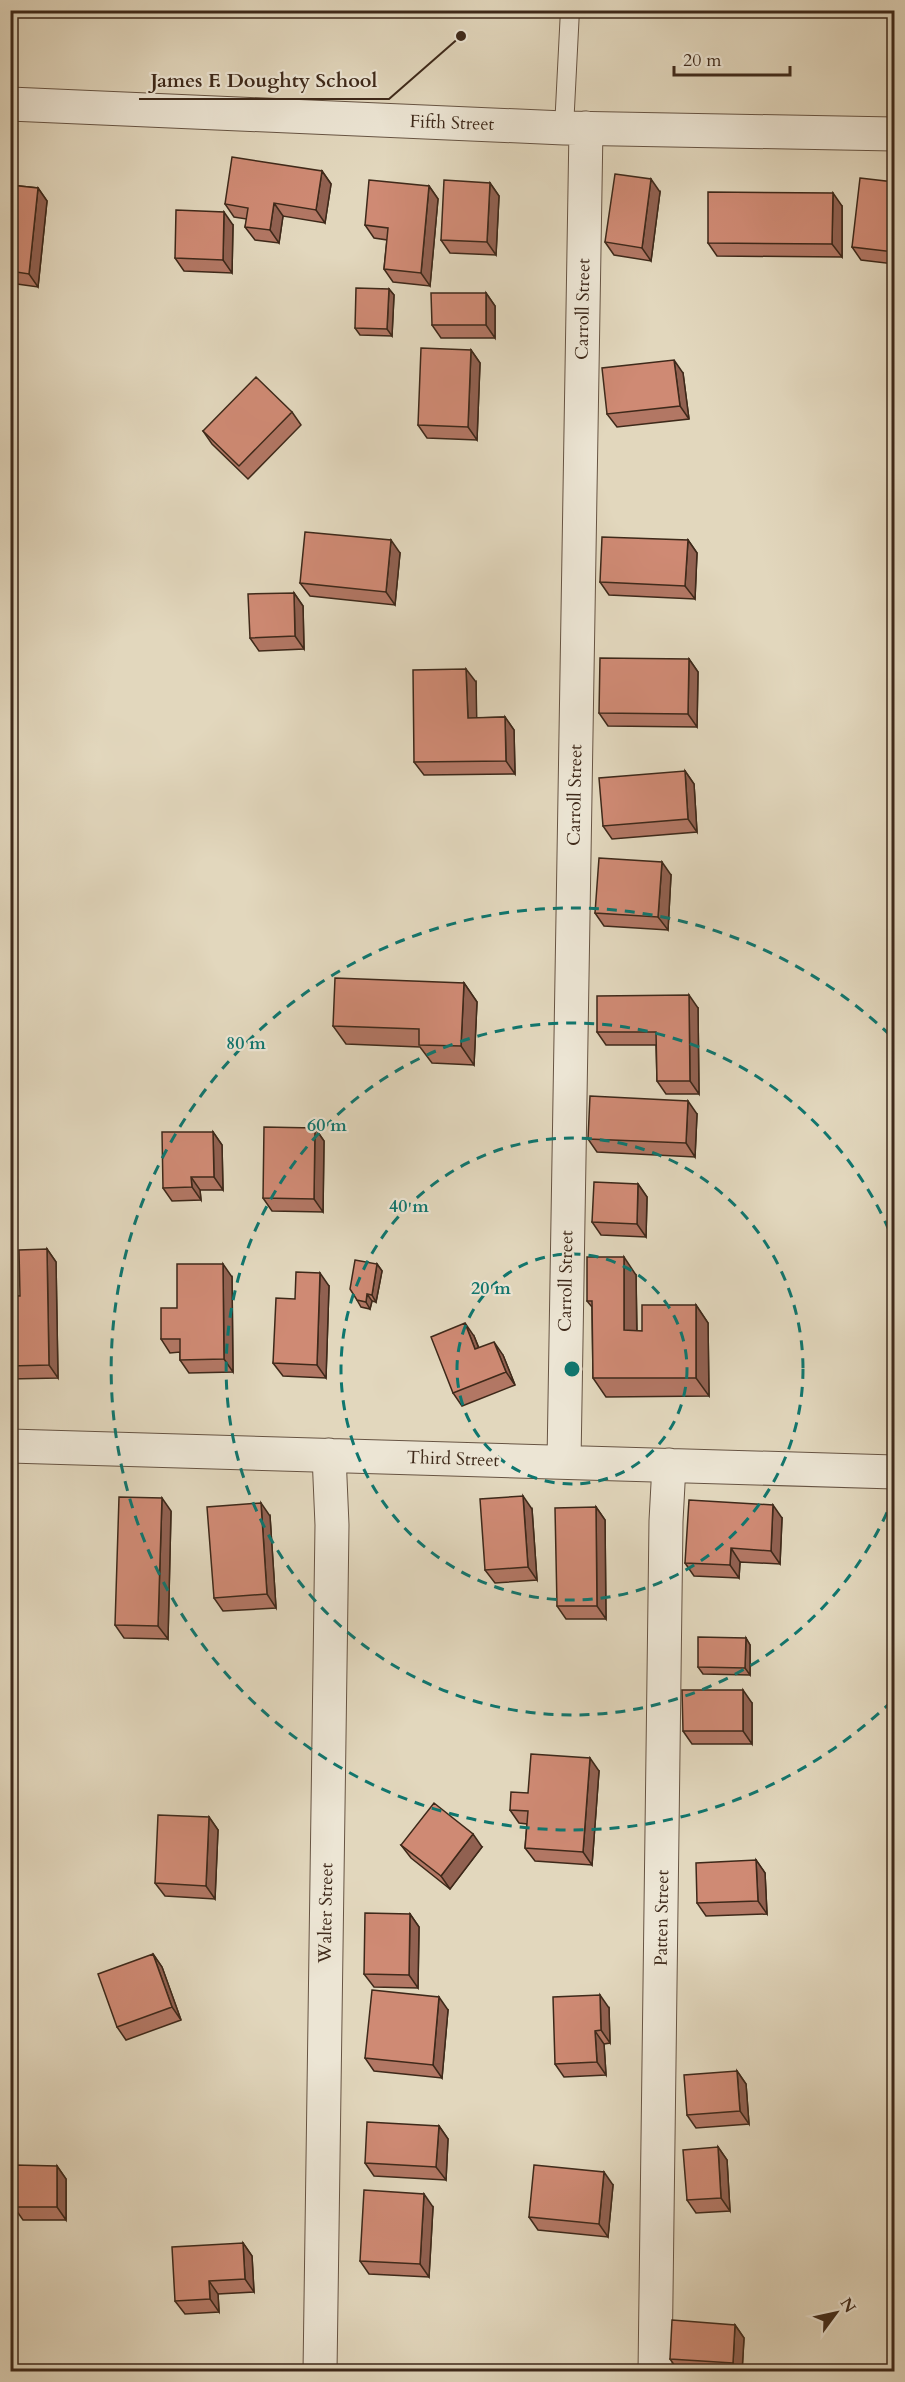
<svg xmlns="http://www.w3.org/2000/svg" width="905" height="2382" viewBox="0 0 905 2382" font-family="Cardo,serif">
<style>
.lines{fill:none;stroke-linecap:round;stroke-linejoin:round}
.lane-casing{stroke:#675443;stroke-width:20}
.street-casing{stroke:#675443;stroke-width:35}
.lane{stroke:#ece5d4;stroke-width:18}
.street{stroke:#ece5d4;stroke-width:33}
.wall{fill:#b27764;stroke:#3e291a;stroke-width:1.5}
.shaded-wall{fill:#916151;stroke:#3e291a;stroke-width:1.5}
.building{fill:#cf8a74;stroke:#3e291a;stroke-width:1.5}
.ring{fill:none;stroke:#0f766e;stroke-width:3;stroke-dasharray:10 8}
.labels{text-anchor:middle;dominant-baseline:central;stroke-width:4.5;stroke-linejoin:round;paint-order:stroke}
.street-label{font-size:18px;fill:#3e291a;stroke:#ece5d4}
.centre{fill:#0f766e;stroke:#ece5d4;stroke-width:3}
.ring-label{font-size:18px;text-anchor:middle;font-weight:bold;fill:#0f766e;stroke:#ece5d4;stroke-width:4.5;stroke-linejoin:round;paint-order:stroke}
.leader{fill:none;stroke:#3e291a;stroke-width:2}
.callout-dot{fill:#3e291a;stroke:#ece5d4;stroke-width:2}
.callout-label{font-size:20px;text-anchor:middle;font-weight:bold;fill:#3e291a;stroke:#ece5d4;stroke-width:4.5;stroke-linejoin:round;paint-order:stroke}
</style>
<rect width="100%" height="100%" fill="#e2d7bd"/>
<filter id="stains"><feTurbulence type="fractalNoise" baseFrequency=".00333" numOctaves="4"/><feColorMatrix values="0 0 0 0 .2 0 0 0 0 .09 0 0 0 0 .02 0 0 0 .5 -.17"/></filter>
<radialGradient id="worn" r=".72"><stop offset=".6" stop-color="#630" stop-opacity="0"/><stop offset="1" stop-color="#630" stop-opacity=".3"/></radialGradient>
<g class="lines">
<defs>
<path id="lane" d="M564 128 570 10"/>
<path id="street" d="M10 104 564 128 894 134
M10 1446 894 1472
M564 1462 586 128
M320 2372 332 1525 329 1455
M655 2372 666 1521 669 1465"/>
</defs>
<use href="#lane" class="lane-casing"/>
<use href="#street" class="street-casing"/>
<use href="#lane" class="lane"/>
<use href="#street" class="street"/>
</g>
<path class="wall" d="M322 171 331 184 325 223 283 216 279 243 255 240 245 227 247 219 234 217 225 204Z
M894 182V264L861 260 852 247Z
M490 183 499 196 496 255 450 253 441 240Z
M10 185 38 188 47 201 38 287 10 283Z
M429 186 438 199 430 286 393 282 384 269 387 240 374 238 365 225Z
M660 192 651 261 614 255 605 242Z
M842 206V257L717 256 708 243Z
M233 225 232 273 184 271 175 258Z
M389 289 394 295 392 336 360 335 355 328Z
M486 293 495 306V338H441L432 325Z
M471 350 480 363 477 440 427 438 418 425Z
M683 373 689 419 617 427 607 414Z
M292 412 301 425 248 479 212 444 203 431Z
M688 540 697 553 695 599 609 595 600 582Z
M400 553 395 605 310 596 300 583Z
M294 593 303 606 304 649 259 651 250 638Z
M689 659 698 672 697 727 608 726 599 713Z
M476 682V718L505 717 514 730 515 774 424 775 414 762Z
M685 771 694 784 697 832 612 839 603 826Z
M671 875 668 930 604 926 595 913Z
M464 983 477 1002 474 1065 432 1063 420 1047 346 1044 333 1026Z
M698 1008 699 1094H666L657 1081 656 1045H606L597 1032Z
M697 1114 695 1157 597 1152 588 1139Z
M315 1128 324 1141 323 1212 272 1211 263 1198Z
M213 1132 222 1145 223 1190H200L201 1200 172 1201 163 1188Z
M638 1184 647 1197 646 1237 601 1235 592 1222Z
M47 1249 56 1262 58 1378 10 1379V1296H20Z
M377 1264 382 1271 376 1302 372 1301 370 1309 361 1307 357 1300Z
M636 1275 637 1331H642L696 1305 708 1323 709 1396 606 1397 593 1378 592 1307 587 1301Z
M232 1277 233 1372 189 1373 180 1360V1352L170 1353 161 1339Z
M329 1286 326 1378 283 1376 273 1363 295 1299Z
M474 1336 479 1348 503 1355 515 1385 462 1406 453 1393Z
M596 1507 605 1520 606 1619H566L557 1606Z
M532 1509 537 1580 495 1583 485 1570Z
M171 1511 168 1639 124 1638 115 1625Z
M270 1516 276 1608 223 1611 214 1598Z
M782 1518 780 1564 740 1562 739 1578 694 1576 685 1563Z
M746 1638 750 1645V1675L703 1674 698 1667Z
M752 1703V1744H692L683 1731Z
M599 1771 592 1865 535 1861 525 1848 527 1824 519 1823 510 1810 528 1793Z
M209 1817 218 1830 215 1899 165 1896 155 1883Z
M401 1845 482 1847 450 1889 411 1858Z
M756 1860 765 1873 767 1914 706 1916 697 1903Z
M410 1914 419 1927 418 1988 374 1987 364 1974Z
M153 1954 162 1967 181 2020 126 2040 117 2027Z
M609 2008 610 2043 604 2044 606 2075 564 2077 555 2064Z
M448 2010 442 2078 374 2071 365 2058Z
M737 2071 746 2084 749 2124 696 2128 687 2115Z
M439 2126 448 2139 446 2180 374 2176 365 2163Z
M718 2147 727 2160 730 2211 696 2213 687 2200Z
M57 2166 66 2179V2220H23L14 2207Z
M613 2185 608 2237 538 2230 529 2217Z
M433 2207 429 2277 369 2274 360 2261Z
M243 2243 252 2256 254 2292 218 2294 219 2312 185 2314 175 2301Z
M735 2325 744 2338 742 2372H679L670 2359Z"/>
<path class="shaded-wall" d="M322 171 331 184 325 223 316 210Z
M651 179 660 192 651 261 642 248Z
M490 183 499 196 496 255 487 242Z
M429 186 438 199 430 286 421 273Z
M38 188 47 201 38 287 29 274Z
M833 193 842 206V257L832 244Z
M274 203 283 216 279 243 270 230Z
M224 212 233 225 232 273 223 260Z
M389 289 394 295 392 336 387 329Z
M486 293 495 306V338L486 325Z
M471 350 480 363 477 440 468 427Z
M674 360 683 373 689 419 680 406Z
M391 540 400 553 395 605 386 592Z
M688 540 697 553 695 599 685 586Z
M294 593 303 606 304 649 295 636Z
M689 659 698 672 697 727 688 714Z
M466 669 476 682 477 731 468 718Z
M505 717 514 730 515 774 506 761Z
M685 771 694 784 697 832 688 819Z
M662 862 671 875 668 930 658 917Z
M464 983 477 1002 474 1065 461 1046Z
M689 995 698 1008 699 1094 690 1081Z
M688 1101 697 1114 695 1157 686 1143Z
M315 1128 324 1141 323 1212 314 1199Z
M213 1132 222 1145 223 1190 214 1177Z
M191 1177 200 1190 201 1200 192 1187Z
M638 1184 647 1197 646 1237 637 1224Z
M47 1249 56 1262 58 1378 49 1365Z
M624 1257 636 1275 637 1349 624 1330Z
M223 1264 232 1277 233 1372 224 1359Z
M377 1264 382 1271 376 1302 372 1295Z
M320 1273 329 1286 326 1378 317 1365Z
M367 1294 372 1301 370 1309 366 1302Z
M696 1305 708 1323 709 1396 696 1378Z
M465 1323 474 1336 484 1362 475 1349Z
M494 1342 503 1355 515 1385 506 1372Z
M523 1496 532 1509 537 1580 528 1567Z
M162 1498 171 1511 168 1639 158 1626Z
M261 1503 270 1516 276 1608 267 1594Z
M773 1505 782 1518 780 1564 771 1551Z
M596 1507 605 1520 606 1619 597 1606Z
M731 1548 740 1562 739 1578 730 1565Z
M746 1638 750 1645V1675L745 1668Z
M743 1690 752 1703V1744L743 1731Z
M590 1758 599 1771 592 1865 583 1852Z
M209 1817 218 1830 215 1899 206 1886Z
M473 1834 482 1847 450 1889 441 1876Z
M756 1860 765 1873 767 1914 758 1901Z
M410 1914 419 1927 418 1988 409 1975Z
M153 1954 162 1967 181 2020 172 2007Z
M600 1995 609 2008 610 2043 601 2030Z
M439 1997 448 2010 442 2078 433 2065Z
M595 2031 604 2044 606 2075 597 2062Z
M737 2071 746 2084 749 2124 740 2111Z
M439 2126 448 2139 446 2180 436 2167Z
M718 2147 727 2160 730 2211 721 2198Z
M57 2166 66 2179V2220L57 2207Z
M604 2172 613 2185 608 2237 599 2224Z
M424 2194 433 2207 429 2277 420 2264Z
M243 2243 252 2256 254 2292 245 2279Z
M209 2281 218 2294 219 2312 210 2299Z
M735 2325 744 2338 742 2372H738L733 2363Z"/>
<path class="building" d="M232 157 322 171 316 210 274 203 270 230 245 227 248 208 225 204Z
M615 174 651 179 642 248 605 242Z
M860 178 894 182V252L852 247Z
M369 180 429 186 421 273 384 269 388 228 365 225Z
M444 180 490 183 487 242 441 240Z
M10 185 38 188 29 274 10 271Z
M708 192 833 193 832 244 708 243Z
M176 210 224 212 223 260 175 258Z
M356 288 389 289 387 329 355 328Z
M431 293H486V325H432Z
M421 348 471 350 468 427 418 425Z
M674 360 680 406 607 414 602 368Z
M256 377 292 412 239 466 203 431Z
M305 532 391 540 386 592 300 583Z
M602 537 688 540 685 586 600 582Z
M294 593 295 636 250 638 248 594Z
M600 658 689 659 688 714 599 713Z
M466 669 468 718 505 717 506 761 414 762 413 670Z
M685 771 688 819 603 826 599 778Z
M599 858 662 862 658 917 595 913Z
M335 978 464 983 461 1046 419 1045V1029L333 1026Z
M689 995 690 1081H657L656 1032H597V996Z
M590 1096 688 1101 686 1143 588 1139Z
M264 1127 315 1128 314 1199 263 1198Z
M162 1132H213L214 1177H191L192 1187 163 1188Z
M594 1182 638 1184 637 1224 592 1222Z
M47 1249 49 1365 10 1366V1296H20L19 1250Z
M587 1257H624V1330L642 1331V1305H696V1378H593L592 1301H587Z
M355 1260 377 1264 372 1295 367 1294 366 1302 357 1300 350 1289Z
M177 1264H223L224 1359 180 1360V1339H161V1308H177Z
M296 1272 320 1273 317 1365 273 1363 276 1298 295 1299Z
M465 1323 475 1349 494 1342 506 1372 453 1393 431 1337Z
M523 1496 528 1567 485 1570 480 1499Z
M119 1497 162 1498 158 1626 115 1625Z
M689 1500 773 1505 771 1551 731 1548 730 1565 685 1563Z
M261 1503 267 1594 214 1598 207 1507Z
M596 1507 597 1606H557L555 1508Z
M698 1637 746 1638 745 1668 698 1667Z
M682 1690H743V1731H683Z
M531 1754 590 1758 583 1852 525 1848 528 1811 510 1810 511 1792 528 1793Z
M434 1803 473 1834 441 1876 401 1845Z
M158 1815 209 1817 206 1886 155 1883Z
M756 1860 758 1901 697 1903 696 1863Z
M365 1913 410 1914 409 1975 364 1974Z
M153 1954 172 2007 117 2027 98 1974Z
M372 1990 439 1997 433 2065 365 2058Z
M600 1995 601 2030 595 2031 597 2062 555 2064 553 1997Z
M737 2071 740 2111 687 2115 684 2075Z
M367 2122 439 2126 436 2167 365 2163Z
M718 2147 721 2198 687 2200 683 2150Z
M14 2165 57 2166V2207H14Z
M534 2165 604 2172 599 2224 529 2217Z
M364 2190 424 2194 420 2264 360 2261Z
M243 2243 245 2279 209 2281 210 2299 175 2301 172 2247Z
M672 2320 735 2325 733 2363 670 2359Z"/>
<g class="ring">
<circle cx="572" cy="1369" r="115"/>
<circle cx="572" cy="1369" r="231"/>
<path d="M894 1496A346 346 0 1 1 894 1242"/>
<path d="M892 1701A461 461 0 1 1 892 1037"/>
</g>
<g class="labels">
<g class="street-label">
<text transform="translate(452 123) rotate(2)">Fifth Street</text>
<text transform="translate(583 309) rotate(-89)">Carroll Street</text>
<text transform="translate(575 795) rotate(-89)">Carroll Street</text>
<text transform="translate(566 1281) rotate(-89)">Carroll Street</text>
<text transform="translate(453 1459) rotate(2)">Third Street</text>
<text transform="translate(326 1913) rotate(-89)">Walter Street</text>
<text transform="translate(662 1918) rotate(-89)">Patten Street</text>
</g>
</g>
<circle cx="572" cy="1369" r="9" class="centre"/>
<g class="ring-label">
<text x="246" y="1049">80 m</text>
<text x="327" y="1131">60 m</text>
<text x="409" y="1212">40 m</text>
<text x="491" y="1294">20 m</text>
</g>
<path class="leader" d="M461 36L389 99H139"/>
<circle class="callout-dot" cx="461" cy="36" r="6"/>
<g class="callout-label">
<text x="264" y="87">James F. Doughty School</text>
</g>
<rect width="905" height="2382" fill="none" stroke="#e2d7bd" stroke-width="36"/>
<rect x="12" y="12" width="881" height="2358" fill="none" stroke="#3e291a" stroke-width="3"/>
<rect x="18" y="18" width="869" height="2346" fill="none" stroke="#3e291a" stroke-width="1.5"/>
<g transform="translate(836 2313) rotate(57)" stroke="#ece5d4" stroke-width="4.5" paint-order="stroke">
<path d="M0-4.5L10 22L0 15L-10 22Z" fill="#3e291a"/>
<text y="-9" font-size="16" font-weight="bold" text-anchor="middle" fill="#3e291a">N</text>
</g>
<path d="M674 66v9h116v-9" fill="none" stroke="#3e291a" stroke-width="3"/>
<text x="683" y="66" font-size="18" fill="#3e291a" stroke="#ece5d4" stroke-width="4.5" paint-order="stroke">20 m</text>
<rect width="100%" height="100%" filter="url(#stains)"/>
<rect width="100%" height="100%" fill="url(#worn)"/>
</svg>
